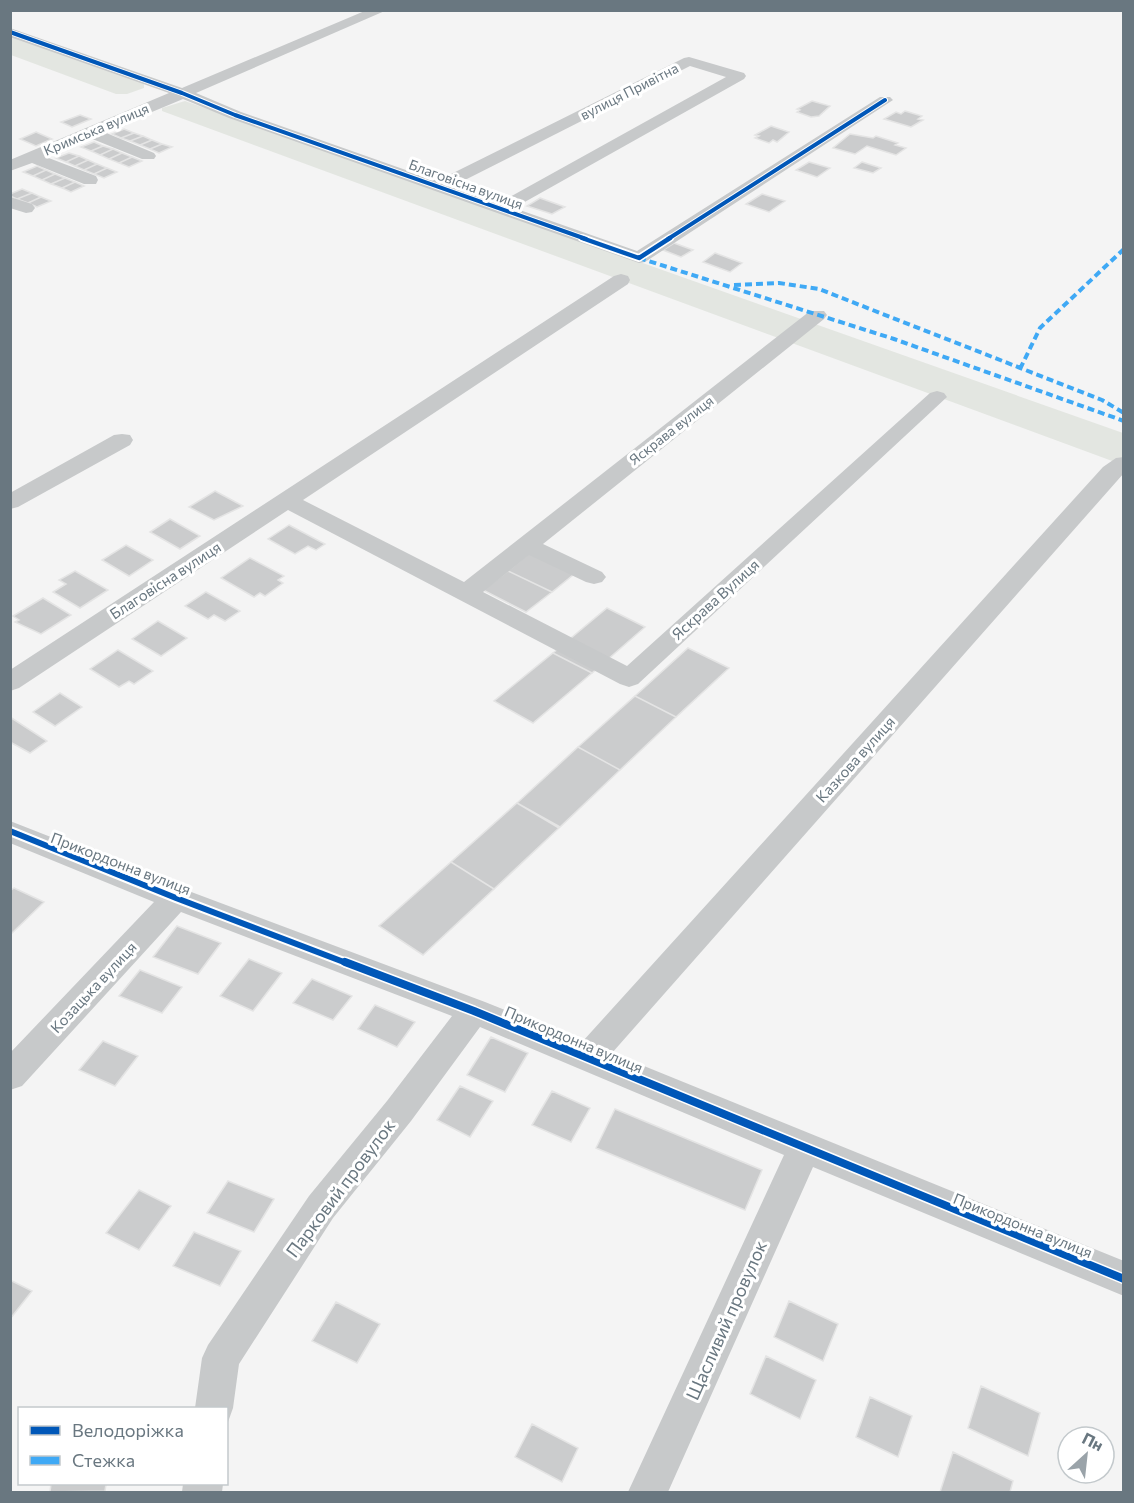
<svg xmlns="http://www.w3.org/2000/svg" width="1134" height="1503" viewBox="0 0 1134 1503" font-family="Commissioner,sans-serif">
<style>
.green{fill:#e3e6e1}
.building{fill:#cbcccd;stroke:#e4e4e4;stroke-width:1.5}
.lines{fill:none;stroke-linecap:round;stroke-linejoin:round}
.minor{fill:#c7c9ca;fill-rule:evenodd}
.quiet{stroke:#3fa9f5;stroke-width:4;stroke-dasharray:7 4;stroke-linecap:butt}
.cycleway-far3-casing{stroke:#fff;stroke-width:6}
.cycleway-far2-casing{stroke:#fff;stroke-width:8}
.cycleway-far1-casing{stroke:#fff;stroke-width:10}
.cycleway-casing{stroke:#fff;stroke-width:11}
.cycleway-far3{stroke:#0057b8;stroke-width:4}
.cycleway-far2{stroke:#0057b8;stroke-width:4.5}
.cycleway-far1{stroke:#0057b8;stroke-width:6}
.cycleway{stroke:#0057b8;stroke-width:8}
.labels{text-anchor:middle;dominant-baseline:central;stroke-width:6;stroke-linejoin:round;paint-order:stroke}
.far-street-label{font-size:14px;fill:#697780;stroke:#fff}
.street-label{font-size:15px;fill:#697780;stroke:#fff}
.near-street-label{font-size:18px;fill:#697780;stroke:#fff}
</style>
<rect width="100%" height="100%" fill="#f4f4f4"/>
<path class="green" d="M10 35 144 83V88L127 94H116L11 55Z
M185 101 1123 433V465L162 111V108Z"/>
<path class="building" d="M812 101 830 106 819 116 811 117 797 112 800 110 797 109Z
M905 111 922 116 918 119 923 120 911 127 884 119 896 112 901 114Z
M80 115 91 119 72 127 61 122Z
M771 126 789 132 777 142 773 140 769 143 755 138 759 136 755 135Z
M124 129 134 133 121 138 112 134Z
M36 132 52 139 36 146 20 139Z
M134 133 143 136 130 141 121 138Z
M850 134 873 138 876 136 898 143 895 145 906 148 896 155 867 146 855 154 833 148Z
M143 136 152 140 140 145 130 141Z
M152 140 162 144 150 149 140 145Z
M94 142 103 146 91 151 81 147Z
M162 144 172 147 159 153 150 149Z
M103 146 113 149 100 155 91 151Z
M113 149 122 153 109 159 100 155Z
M69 153 79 156 66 162 56 158Z
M122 153 132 157 119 163 109 159Z
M79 156 88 160 75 166 66 162Z
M132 157 142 161 129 167 119 163Z
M88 160 97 164 84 170 75 166Z
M809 162 830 168 817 177 796 170Z
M862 162 881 168 873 173 854 168Z
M97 164 107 168 94 174 84 170Z
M37 166 46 170 33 176 23 172Z
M107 168 117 172 104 178 94 174Z
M46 170 55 174 42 180 33 176Z
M55 174 65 178 51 184 42 180Z
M65 178 75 182 62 188 51 184Z
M75 182 84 186 71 192 62 188Z
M22 189 32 193 17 199 10 196V194Z
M32 193 41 197 28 203 17 199Z
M762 194 785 201 769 212 746 204Z
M41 197 51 201 37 207 28 203Z
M540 198 565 207 552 214 527 206Z
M674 243 693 250 681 257 663 250Z
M715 253 742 263 730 272 703 262Z
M215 491 243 506 214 520 189 507Z
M170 519 200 536 180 549 150 532Z
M289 525 325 544 316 550 308 546 295 554 268 539Z
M126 545 153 560 129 576 102 560Z
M533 550 578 571 552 592 508 571Z
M250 558 284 576 278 580 283 583 265 596 260 593 254 597 221 578Z
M75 571 108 590 80 608 53 592 66 584 59 580Z
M508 571 552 592 526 612 483 590Z
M206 592 240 611 225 621 214 615 208 619 185 606Z
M43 598 71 615 41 634 15 622 19 620 13 616Z
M607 608 645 627 592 673 553 653Z
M158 621 187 638 161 656 132 639Z
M688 648 729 668 676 717 635 696Z
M118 650 153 671 134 684 129 681 119 687 90 669Z
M553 653 592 673 533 723 494 701Z
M60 693 82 707 55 726 33 712Z
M635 696 676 717 620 770 578 747Z
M10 717 47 741 30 753 10 742Z
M578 747 620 770 560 827 517 803Z
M517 803 559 828 494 889 451 862Z
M451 862 494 889 423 955 379 926Z
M14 888 44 902 10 935V891Z
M177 926 221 943 198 974 153 957Z
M249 959 282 973 253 1011 220 996Z
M140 970 182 987 162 1013 119 996Z
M312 979 352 996 333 1020 293 1003Z
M375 1005 415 1022 397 1047 358 1029Z
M491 1037 528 1053 505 1092 467 1075Z
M103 1041 138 1056 115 1086 79 1070Z
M460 1086 493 1101 470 1137 437 1120Z
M552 1091 590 1108 571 1142 532 1125Z
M615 1109 762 1170 745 1210 596 1148Z
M228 1181 274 1199 254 1232 207 1213Z
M139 1190 171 1206 139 1250 106 1233Z
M194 1232 241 1251 220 1286 173 1266Z
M10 1280 32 1291 10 1319Z
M789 1301 838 1324 823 1361 774 1337Z
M336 1302 380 1324 357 1363 312 1341Z
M766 1356 816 1380 800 1419 750 1394Z
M981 1386 1040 1413 1028 1456 968 1428Z
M870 1397 912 1416 898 1457 856 1437Z
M532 1424 578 1448 562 1482 515 1457Z
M953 1452 1013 1481 1010 1492H940Z
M51 1484H106L105 1491 50 1492Z"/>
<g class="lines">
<path class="minor" d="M367 10H387L196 93 241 112 437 181 684 58 689 57 744 73 746 76 744 79 514 208 637 251 880 97H890L893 100 645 262 639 263 229 118 183 99 104 132 154 153 156 156 154 159H142L90 138 46 157 96 176 98 180 96 184H84L32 163 10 171V160L169 93 10 37V28L182 88ZM690 66 726 77 499 203 453 186Z
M10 197 32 204 35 208 32 212 26 213 10 208Z
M621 274 628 276 630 280 628 284 303 500 464 582 810 311H824L827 315 824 319 543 544 602 572 606 577 602 582 594 584 586 582 529 555 483 592 627 666 930 393 937 391 944 393 947 397 638 684 629 687 620 684 288 510 19 688 10 691V670L614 276Z
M122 434 130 435 133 440 130 445 18 507 10 509V493L114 435Z
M1124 457V473L612 1053 1124 1261V1296L813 1167 668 1492H628L784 1155 480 1027 411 1121 333 1218 239 1364 233 1408 228 1422 226 1408H195L202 1358 208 1345 309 1196 387 1101 452 1016 181 912 22 1086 10 1090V1053L154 902 10 843V821L186 890 485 1002 583 1041 1103 467 1116 458Z
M183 1484H223L222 1492H182Z"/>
<path class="quiet" d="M639 258 894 339 1124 421
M734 285 779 283 819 289 1102 400 1124 413
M1020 369 1040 328 1124 249"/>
<defs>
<path id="cycleway-far3" d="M10 32 182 93 235 115 586 239
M668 239 885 100"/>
<path id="cycleway-far2" d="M582 238 639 258 670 238"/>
<path id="cycleway-far1" d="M10 831 176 898 349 964"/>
<path id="cycleway" d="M345 962 474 1011 1124 1279"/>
</defs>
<use href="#cycleway-far3" class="cycleway-far3-casing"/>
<use href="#cycleway-far2" class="cycleway-far2-casing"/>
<use href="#cycleway-far1" class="cycleway-far1-casing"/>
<use href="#cycleway" class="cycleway-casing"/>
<use href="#cycleway-far3" class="cycleway-far3"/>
<use href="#cycleway-far2" class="cycleway-far2"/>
<use href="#cycleway-far1" class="cycleway-far1"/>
<use href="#cycleway" class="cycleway"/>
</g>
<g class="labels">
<g class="far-street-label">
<text transform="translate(629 91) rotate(-27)">вулиця Привітна</text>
<text transform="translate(96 129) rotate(-23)">Кримська вулиця</text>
<text transform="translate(466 184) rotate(20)">Благовісна вулиця</text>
<text transform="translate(671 430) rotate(-38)">Яскрава вулиця</text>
</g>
<g class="street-label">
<text transform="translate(165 580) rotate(-33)">Благовісна вулиця</text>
<text transform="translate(715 599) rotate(-42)">Яскрава Вулиця</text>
<text transform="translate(855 759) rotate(-48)">Казкова вулиця</text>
<text transform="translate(121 863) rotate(21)">Прикордонна вулиця</text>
<text transform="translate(93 987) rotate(-47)">Козацька вулиця</text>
<text transform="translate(574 1039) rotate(23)">Прикордонна вулиця</text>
<text transform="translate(1023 1225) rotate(22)">Прикордонна вулиця</text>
</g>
<g class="near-street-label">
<text transform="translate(340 1188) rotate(-53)">Парковий провулок</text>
<text transform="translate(726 1320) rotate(-66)">Щасливий провулок</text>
</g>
</g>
<rect width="1134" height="1503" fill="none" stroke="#697780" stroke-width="24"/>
<rect x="18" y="1407" width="210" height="78" fill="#ffffff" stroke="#c3c9cc" stroke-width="1.5"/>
<rect x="30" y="1426" width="30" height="9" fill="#0057b8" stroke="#c3c9cc" stroke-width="1.5"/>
<text x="72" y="1437" font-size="18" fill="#697780">Велодоріжка</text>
<rect x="30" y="1456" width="30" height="9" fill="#3fa9f5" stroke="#c3c9cc" stroke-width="1.5"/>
<text x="72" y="1467" font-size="18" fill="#697780">Стежка</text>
<g transform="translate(1086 1455) rotate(27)"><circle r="28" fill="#ffffff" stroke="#c3c9cc" stroke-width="1.5"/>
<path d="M0-4.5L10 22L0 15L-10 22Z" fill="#9aa3a9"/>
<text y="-9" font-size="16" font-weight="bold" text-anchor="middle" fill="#697780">Пн</text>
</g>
</svg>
